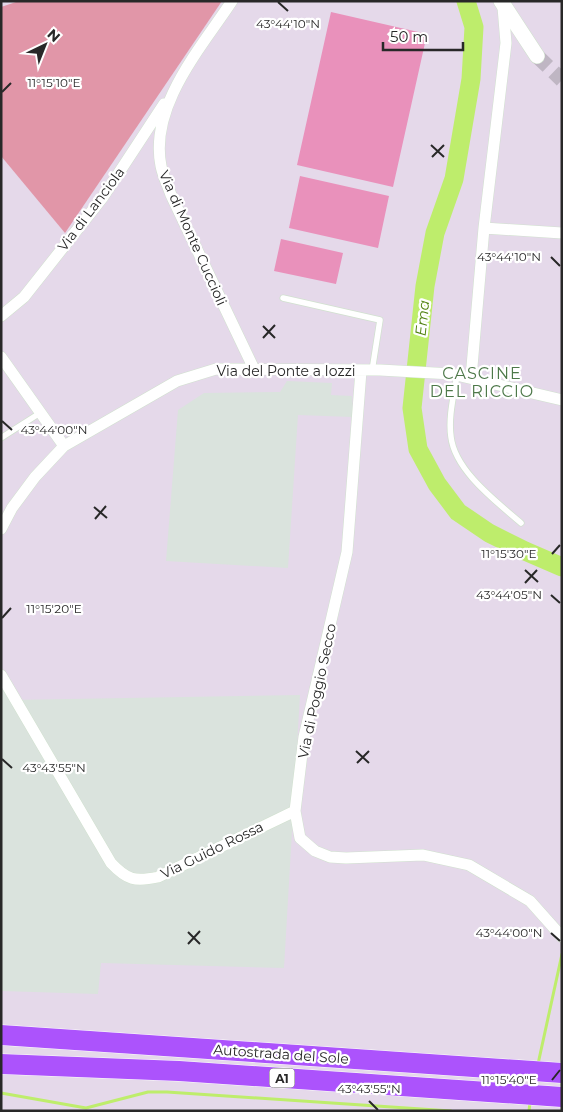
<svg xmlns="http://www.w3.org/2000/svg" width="563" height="1112" viewBox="0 0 563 1112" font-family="Montserrat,sans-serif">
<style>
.industrial{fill:#dae3dd}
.green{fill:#e196a8}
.pitch{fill:#e991bb}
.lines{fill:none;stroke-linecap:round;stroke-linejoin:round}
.stream{stroke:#beed6c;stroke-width:3}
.river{stroke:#beed6c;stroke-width:19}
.secondary-tunnel{stroke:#bfb6c3;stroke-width:15;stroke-dasharray:15 8;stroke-linecap:butt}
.lane-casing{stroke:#d1e1cf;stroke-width:7}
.street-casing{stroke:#d1e1cf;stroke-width:12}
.secondary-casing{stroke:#d1e1cf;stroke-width:16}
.highway-casing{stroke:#fff;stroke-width:21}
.lane{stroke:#fff;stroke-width:5.5}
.street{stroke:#fff;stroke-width:11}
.secondary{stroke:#fff;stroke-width:15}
.highway{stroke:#ac53fc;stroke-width:20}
.ticks{fill:none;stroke:#282828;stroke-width:2}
.labels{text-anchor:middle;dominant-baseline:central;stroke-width:4.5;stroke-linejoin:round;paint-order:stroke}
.shield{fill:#fff;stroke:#686868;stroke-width:1}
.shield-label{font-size:12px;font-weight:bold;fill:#282828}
.street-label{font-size:14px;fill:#282828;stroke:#fff}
.water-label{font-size:15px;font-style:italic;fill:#4f810e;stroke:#fff}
.quarter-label{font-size:16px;letter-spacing:1px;fill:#4d7849;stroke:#fff}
.ticks-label{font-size:12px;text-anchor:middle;fill:#282828;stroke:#fff;stroke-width:4.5;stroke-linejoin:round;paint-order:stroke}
</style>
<rect width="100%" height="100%" fill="#e5d9ea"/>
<path class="industrial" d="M287 381 332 383 331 395 352 396V417L298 415 288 568 166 561 178 410 204 393 280 392Z
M1 685 11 700 300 695 284 968 101 963 98 994 1 991Z"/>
<path class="green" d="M19 1H222L65 233 1 156V7Z"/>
<path class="pitch" d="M331 12 427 34 393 187 297 165Z
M300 176 389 196 378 248 289 228Z
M281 239 343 253 336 284 274 271Z"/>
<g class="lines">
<path class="stream" d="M538 1064 562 954
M1 1093 86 1108 148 1092H167L451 1111
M529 1111 530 1102"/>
<path class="river" d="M466 1 474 27 471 79 454 179 435 233 425 286 412 408 418 449 437 484 458 512 489 533 525 551 562 567"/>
<path class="secondary-tunnel" d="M537 56 562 80"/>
<defs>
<path id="lane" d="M283 298 380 320 372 371
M457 375C454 395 448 417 451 437 455 471 497 502 521 523
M1 438 40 413"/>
<path id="street" d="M232 1C201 48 149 106 161 166 163 176 168 186 171 195L254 369
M484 228 562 233
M1 316 24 297 103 197 164 104
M1 357 64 446
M361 371 347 552 304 737 295 811 300 838 315 851 330 857 346 858 423 855 469 865 530 901 562 937
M471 378 484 228 506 43 503 7
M1 529 12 508 35 477 64 446 177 381 216 369 380 370 452 374 562 400
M1 675 111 863C127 880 135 882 158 877L295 811"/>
<path id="secondary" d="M501 1 537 56"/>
<path id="highway" d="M1 1035 562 1073
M1 1064 179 1071 562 1097"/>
</defs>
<use href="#lane" class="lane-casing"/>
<use href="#street" class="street-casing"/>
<use href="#secondary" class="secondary-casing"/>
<use href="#highway" class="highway-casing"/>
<use href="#lane" class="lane"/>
<use href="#street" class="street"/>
<use href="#secondary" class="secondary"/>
<use href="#highway" class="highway"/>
</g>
<path class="ticks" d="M278 2 288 11M2 92 11 83M431 145 444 157M432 157 444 145M551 257 560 266M263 326 275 338M263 338 275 325M2 421 12 430M94 507 107 518M95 519 106 506M552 554 560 545M525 570 538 582M525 583 537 570M551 595 560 603M2 618 11 608M356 751 369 763M2 759 12 768M357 763 369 751M188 932 200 944M551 933 560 941M188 944 200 931M552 1080 560 1070M369 1101 378 1110"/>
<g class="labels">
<rect class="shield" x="269.5" y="1068.5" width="25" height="19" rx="4"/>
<g class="shield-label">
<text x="282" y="1078">A1</text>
</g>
<g class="street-label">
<text transform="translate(91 209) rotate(-53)">Via di Lanciola</text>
<text transform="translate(193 238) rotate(66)">Via di Monte Cuccioli</text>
<text x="286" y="371">Via del Ponte a Iozzi</text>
<text transform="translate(317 691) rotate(-78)">Via di Poggio Secco</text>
<text transform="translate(212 850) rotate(-26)">Via Guido Rossa</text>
<text transform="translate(281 1054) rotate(4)">Autostrada del Sole</text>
</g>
<g class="water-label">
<text transform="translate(422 318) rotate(-84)">Ema</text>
</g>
<g class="quarter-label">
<text x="482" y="373">CASCINE<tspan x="482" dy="18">DEL RICCIO</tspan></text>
</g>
</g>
<g class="ticks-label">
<text x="288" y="28">43°44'10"N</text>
<text x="54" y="87">11°15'10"E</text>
<text x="509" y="261">43°44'10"N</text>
<text x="54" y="434">43°44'00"N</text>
<text x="509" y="558">11°15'30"E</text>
<text x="509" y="599">43°44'05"N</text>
<text x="54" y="613">11°15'20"E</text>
<text x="54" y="772">43°43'55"N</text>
<text x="509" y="937">43°44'00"N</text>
<text x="509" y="1084">11°15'40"E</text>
<text x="369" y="1093">43°43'55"N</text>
</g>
<rect width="563" height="1112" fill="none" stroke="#282828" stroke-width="5"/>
<g transform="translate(45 45) rotate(43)" stroke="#ffffff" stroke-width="4" paint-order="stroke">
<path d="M0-4L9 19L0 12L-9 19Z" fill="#282828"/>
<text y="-8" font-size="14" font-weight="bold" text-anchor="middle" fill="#282828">N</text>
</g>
<path d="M383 42v8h80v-8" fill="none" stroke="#282828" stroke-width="2.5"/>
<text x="390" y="42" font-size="15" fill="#282828" stroke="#ffffff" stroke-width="4" paint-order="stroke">50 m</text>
</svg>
